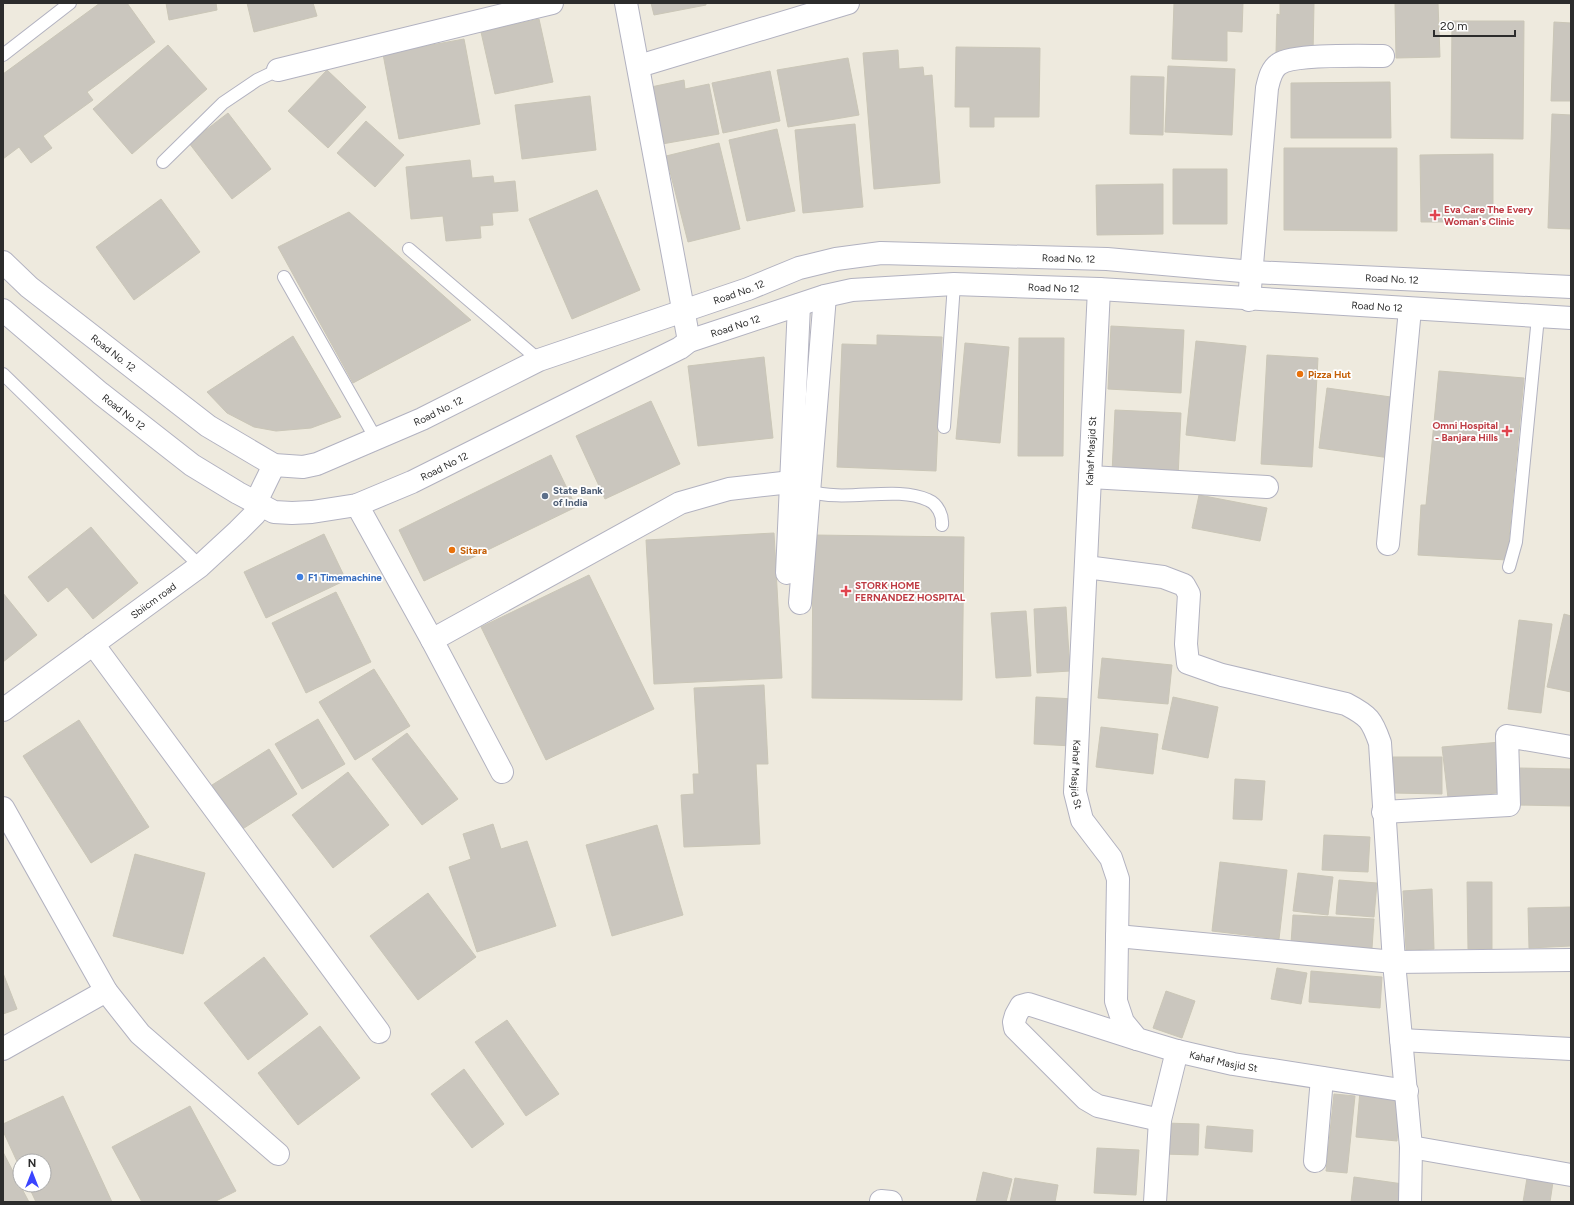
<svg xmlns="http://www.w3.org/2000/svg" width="1574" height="1205" viewBox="0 0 1574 1205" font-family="Figtree,sans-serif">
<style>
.building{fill:#cac6be;stroke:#cac6b7}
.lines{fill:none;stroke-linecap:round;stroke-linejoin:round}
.lane-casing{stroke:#b2b2c0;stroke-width:14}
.street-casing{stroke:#b2b2c0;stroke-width:24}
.secondary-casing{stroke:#b2b2c0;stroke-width:24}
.lane{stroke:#fff;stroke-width:12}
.street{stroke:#fff;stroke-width:22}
.secondary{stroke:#fff;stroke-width:22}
.health-dot{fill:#e0444e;stroke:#fff;stroke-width:1.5}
.food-dot{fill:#e8710a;stroke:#fff;stroke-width:1.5}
.service-dot{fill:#5c6f8a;stroke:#fff;stroke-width:1.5}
.shop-dot{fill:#3f7fe0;stroke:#fff;stroke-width:1.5}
.labels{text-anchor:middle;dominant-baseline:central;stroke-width:3.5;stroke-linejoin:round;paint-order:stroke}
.health-label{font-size:10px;font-weight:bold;fill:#be3a42;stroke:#fff;text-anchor:start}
.street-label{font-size:10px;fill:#2c2c2c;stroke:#fff}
.food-label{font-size:10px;font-weight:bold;fill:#c56008;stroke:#fff;text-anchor:start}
.service-label{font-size:10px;font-weight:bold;fill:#4e5e75;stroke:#fff;text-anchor:start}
.shop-label{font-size:10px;font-weight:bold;fill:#366cbe;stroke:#fff;text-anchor:start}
</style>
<rect width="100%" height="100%" fill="#eeeade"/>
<path class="building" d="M100 3H127L155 42 87 92 93 100 43 136 52 148 31 163 19 147 3 159V74Z
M166 3H216L217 10 169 20Z
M247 3H313L317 16 254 32Z
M651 3H706V5L654 15Z
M1174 3H1243L1242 32 1227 31V61L1172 59Z
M1280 3H1314L1313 54 1276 53 1277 14 1280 15Z
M1395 3H1438L1440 57 1396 58Z
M539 19 553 82 495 94 481 32Z
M1452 21H1524L1523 139 1451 138Z
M1554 22 1571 23V101H1551Z
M464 39 480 124 399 139 383 54Z
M168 45 207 89 132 154 93 109Z
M956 47 1040 48 1039 117H994V127H970V107H955Z
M898 50 899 69 923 67 924 76 932 75 940 183 874 189 863 53Z
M848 58 859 115 788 127 777 70Z
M1168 66 1235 69 1232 135 1165 132Z
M327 70 366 107 328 148 288 111Z
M770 71 780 121 723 133 712 83Z
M1131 76 1164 77 1163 135 1130 134Z
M684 80 685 89 709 84 719 134 662 144 651 87Z
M1390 82 1391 138H1291V83Z
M590 96 596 150 522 159 515 105Z
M228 113 271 169 232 199 189 143Z
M1552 114 1571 115V229L1548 228Z
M366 121 404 155 375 187 337 153Z
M855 124 863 207 803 213 795 130Z
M777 129 795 211 747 221 729 140Z
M719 143 740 229 688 242 666 156Z
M1284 148H1397V231L1284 230Z
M1493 154V222H1421L1420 155Z
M470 160 472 178 493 176 494 183 515 181 518 211 492 213 493 225 480 226 481 238 446 241 443 216 411 219 406 167Z
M1173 169H1227V224H1173Z
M1163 184V234L1097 235 1096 185Z
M597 190 640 290 572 319 529 219Z
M161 199 200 252 134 300 96 247Z
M349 212 471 320 353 383 278 247Z
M1111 326 1184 330 1181 393 1108 389Z
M877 335 942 337 936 471 837 467 842 344 877 345Z
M293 336 341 417 311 428 276 431 254 427 227 413 207 392Z
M1019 338H1064L1063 456H1018Z
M1196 341 1246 346 1235 441 1186 435Z
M965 343 1009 347 1000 443 956 439Z
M1267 355 1318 358 1312 467 1261 464Z
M764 357 773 438 698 446 688 366Z
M1439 371 1524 378 1507 560 1418 555 1421 505H1426Z
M1327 388 1398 398 1390 458 1319 448Z
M651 401 680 464 605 499 576 436Z
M1115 410 1181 413 1178 477 1112 473Z
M551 455 576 507 424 581 399 530Z
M1199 495 1267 508 1260 541 1192 528Z
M91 527 138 583 93 619 67 587 48 602 28 577Z
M774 533 782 678 654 684 646 540Z
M324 534 346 580 266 618 244 572Z
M813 535 964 537 962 700 812 698Z
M589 575 654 709 546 760 481 627Z
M336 592 371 662 306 693 272 623Z
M3 593 37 635 3 662Z
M1066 607 1070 671 1037 673 1034 609Z
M1026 611 1031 676 996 678 991 613Z
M1564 614 1571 616V692L1547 687Z
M1519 620 1552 624 1541 713 1508 709Z
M1102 658 1172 665 1168 704 1098 698Z
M374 669 410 726 355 760 319 702Z
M764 685 768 764H756L760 844 684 847 681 795 694 794 693 774H699L694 688Z
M1036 697 1075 699 1073 746 1034 744Z
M1173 697 1218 707 1208 758 1162 749Z
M318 719 345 764 302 789 275 744Z
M79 720 149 827 91 863 23 756Z
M1101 727 1158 734 1153 774 1096 767Z
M407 733 458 799 422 825 372 759Z
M1501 742 1506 792 1448 798 1442 747Z
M269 749 297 794 241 830 212 785Z
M1393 757H1442V794L1393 793Z
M1519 768 1571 769V806L1518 805Z
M348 772 389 825 333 868 292 815Z
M1235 779 1265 781 1262 820 1233 819Z
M493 824 501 849 527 841 556 926 477 952 449 867 471 859 463 834Z
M657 825 683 915 612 936 586 845Z
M1324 835 1370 837 1368 872 1322 870Z
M135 854 205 873 183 954 113 936Z
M1220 862 1287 870 1279 939 1212 931Z
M1298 873 1333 877 1328 915 1293 911Z
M1339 880 1377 883 1374 917 1336 914Z
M1467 882H1492V949H1468Z
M1432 889 1434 949 1406 950 1403 891Z
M428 893 476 957 418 1000 370 936Z
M1571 907V946L1529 948 1528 908Z
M1293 915 1374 919 1372 948 1291 943Z
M264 957 308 1014 248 1060 204 1003Z
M1277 968 1307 973 1301 1004 1271 999Z
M1311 971 1382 977 1380 1008 1309 1002Z
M3 973 17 1009 3 1014Z
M1166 991 1195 1001 1182 1038 1153 1028Z
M507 1020 559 1094 526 1116 475 1042Z
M320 1026 360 1078 298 1125 258 1073Z
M464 1069 504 1124 472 1148 431 1094Z
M1360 1091 1401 1095 1397 1141 1356 1137Z
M1334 1094 1355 1096 1347 1173 1326 1171Z
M63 1096 112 1202H36L28 1185H44V1161H20V1168L3 1131V1124Z
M190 1106 236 1191 214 1202H142L112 1147Z
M1164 1123 1199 1124 1198 1155 1163 1154Z
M1207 1126 1253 1130 1252 1152 1205 1148Z
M1097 1148 1139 1150 1136 1195 1094 1193Z
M3 1152 20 1185 29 1202H3Z
M983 1172 1012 1179 1006 1202H976Z
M1354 1177 1403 1184 1400 1202H1351Z
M1015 1178 1058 1185 1055 1202H1010Z
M1527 1178 1553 1182 1550 1202H1523Z"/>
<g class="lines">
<defs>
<path id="lane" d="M3 55 70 3
M163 162 223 103 257 80 278 70
M409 249 539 360
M284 277 376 439
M3 374 200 566
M944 427 954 284
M809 491C845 503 896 485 928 500 938 504 943 516 942 525
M1509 567 1516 542 1538 317"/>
<g id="street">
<path d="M626 3 689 341"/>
<path d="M639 66 848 3"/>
<path d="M278 70 552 3"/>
<path id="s1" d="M1099 289 1075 792 1082 820 1111 858 1118 879 1116 1001 1123 1022 1137 1039 1177 1051 1233 1064 1407 1091"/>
<path d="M1249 300 1267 88C1269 80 1271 69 1279 64 1293 54 1362 56 1383 56"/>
<path d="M1090 477 1267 487"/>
<path d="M357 505 432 640 502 772"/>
<path d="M1388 544 1410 309"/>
<path d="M1086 567 1163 577 1184 585 1189 594 1186 644 1188 663 1222 675 1346 704C1369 716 1372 720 1380 743L1394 962 1411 1147 1410 1202"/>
<path d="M787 573 799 305"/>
<path d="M800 603 825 296"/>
<path d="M432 640 680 503 729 489 791 482"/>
<path d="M93 644 379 1032"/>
<path id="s2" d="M3 710 200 566 238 531 255 514 256 502 274 465"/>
<path d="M3 808 106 991 140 1034 278 1154"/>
<path d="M1383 812 1509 805 1507 736 1571 747"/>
<path d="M1117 936 1394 962 1571 960"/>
<path d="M1137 1039 1028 1004 1021 1006 1016 1015 1014 1022 1015 1028 1086 1099 1098 1106 1160 1120"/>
<path d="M1401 1040 1571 1049"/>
<path d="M3 1049 106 991"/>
<path d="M1411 1147 1571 1175"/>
<path d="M1315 1161 1322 1078"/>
<path d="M881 1201 891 1202"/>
<path d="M1155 1202 1160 1120 1177 1051"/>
</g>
<g id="secondary">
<path id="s3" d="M3 262 29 287 208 426 274 465 303 467 317 464 422 419 539 360 748 289 799 268 836 259 881 253 1107 259 1253 272 1571 287"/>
<path id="s4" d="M3 310 100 393 192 465 238 493 274 512 292 513 312 512 357 505 412 482 680 348 689 341 825 296 852 290 954 284 1099 289 1571 318"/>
</g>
</defs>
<use href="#lane" class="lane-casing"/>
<use href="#street" class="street-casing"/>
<use href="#secondary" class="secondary-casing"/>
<use href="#lane" class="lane"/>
<use href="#street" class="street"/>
<use href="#secondary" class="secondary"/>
</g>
<g class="health-dot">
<path d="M1433 209h4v4h4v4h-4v4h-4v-4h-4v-4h4z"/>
<path d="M1505 425h4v4h4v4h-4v4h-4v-4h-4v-4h4z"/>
<path d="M844 585h4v4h4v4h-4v4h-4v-4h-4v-4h4z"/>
</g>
<g class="food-dot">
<circle cx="1300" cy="374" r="4"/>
<circle cx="452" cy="550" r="4"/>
</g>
<circle class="service-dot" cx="545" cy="496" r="4"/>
<circle class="shop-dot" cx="300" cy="577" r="4"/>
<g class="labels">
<g class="health-label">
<text x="1444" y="209">Eva Care The Every<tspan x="1444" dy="12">Woman's Clinic</tspan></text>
<text x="1498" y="425" text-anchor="end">Omni Hospital<tspan x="1498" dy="12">- Banjara Hills</tspan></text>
<text x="855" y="585">STORK HOME<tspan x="855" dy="12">FERNANDEZ HOSPITAL</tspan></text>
</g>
<g class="street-label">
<text stroke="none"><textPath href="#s3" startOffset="1175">Road No. 12</textPath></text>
<text stroke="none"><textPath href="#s3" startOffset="1499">Road No. 12</textPath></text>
<text stroke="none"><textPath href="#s4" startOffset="1166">Road No 12</textPath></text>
<text stroke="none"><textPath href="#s3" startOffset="839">Road No. 12</textPath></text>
<text stroke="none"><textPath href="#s4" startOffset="1490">Road No 12</textPath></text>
<text stroke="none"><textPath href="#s4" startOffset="842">Road No 12</textPath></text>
<text stroke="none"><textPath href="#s3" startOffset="143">Road No. 12</textPath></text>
<text stroke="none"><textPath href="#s3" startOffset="515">Road No. 12</textPath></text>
<text stroke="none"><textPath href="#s4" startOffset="158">Road No 12</textPath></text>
<text transform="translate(1091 451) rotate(-87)">Kahaf Masjid St</text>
<text stroke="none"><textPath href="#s4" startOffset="518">Road No 12</textPath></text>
<text stroke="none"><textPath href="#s2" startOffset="186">Sbiicm road</textPath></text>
<text stroke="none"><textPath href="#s1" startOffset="486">Kahaf Masjid St</textPath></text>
<text stroke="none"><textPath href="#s1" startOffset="858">Kahaf Masjid St</textPath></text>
</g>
<g class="food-label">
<text x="1308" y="374">Pizza Hut</text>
<text x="460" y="550">Sitara</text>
</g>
<g class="service-label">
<text x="553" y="490">State Bank<tspan x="553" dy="12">of India</tspan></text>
</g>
<g class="shop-label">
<text x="308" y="577">F1 Timemachine</text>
</g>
</g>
<rect width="1574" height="1205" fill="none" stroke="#2c2c2c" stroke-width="8"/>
<g transform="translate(32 1173)"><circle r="19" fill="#ffffff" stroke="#ababab"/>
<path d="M0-3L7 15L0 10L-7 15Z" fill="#3a44ff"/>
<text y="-6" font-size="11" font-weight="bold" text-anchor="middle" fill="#2c2c2c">N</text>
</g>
<path d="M1434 30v6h81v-6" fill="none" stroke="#2c2c2c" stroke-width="2"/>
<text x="1440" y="30" font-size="12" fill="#2c2c2c" stroke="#ffffff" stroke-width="3" paint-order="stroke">20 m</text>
</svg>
